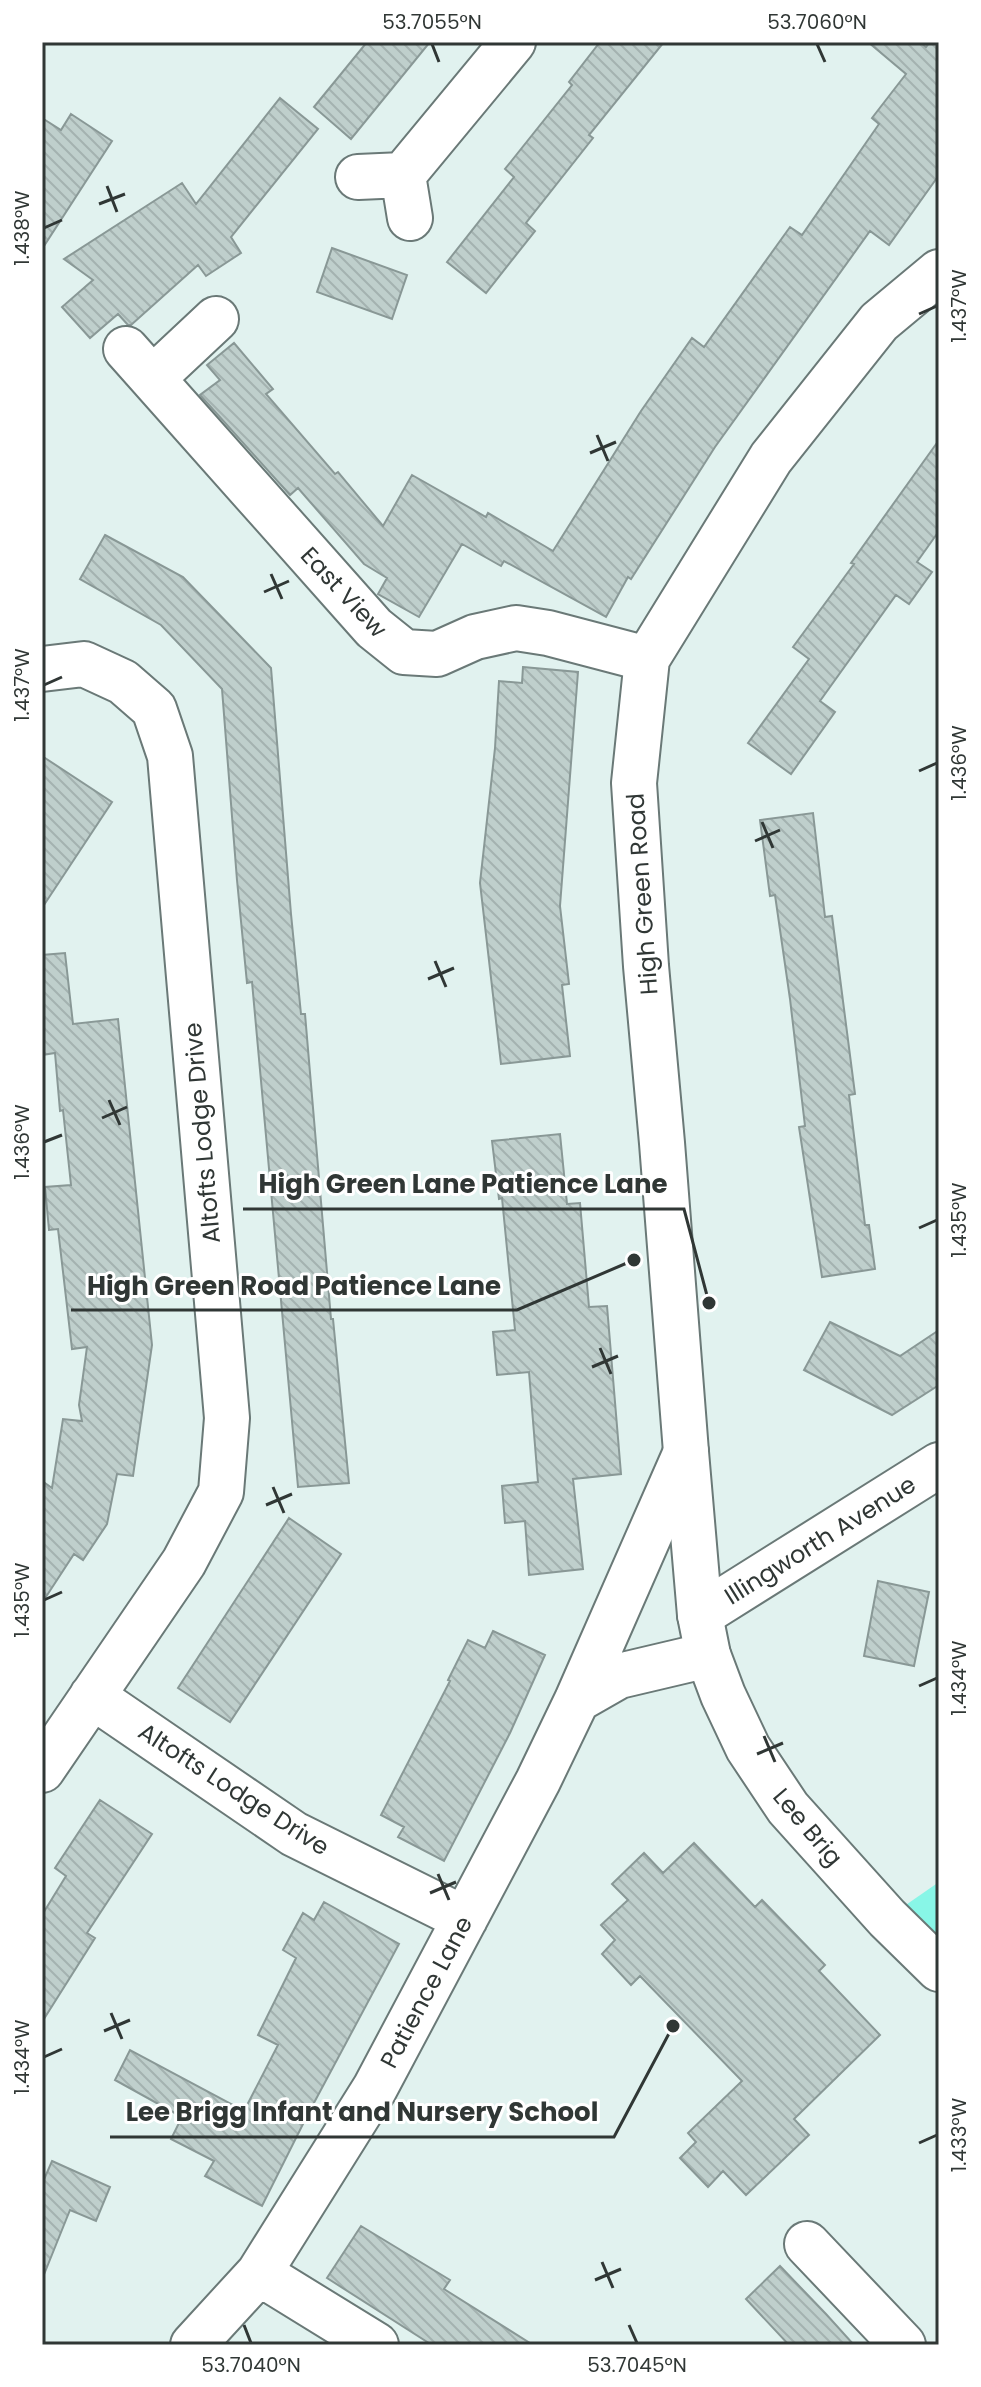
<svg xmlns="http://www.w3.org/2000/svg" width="981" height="2387" viewBox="0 0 981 2387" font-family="Poppins,sans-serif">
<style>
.green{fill:#88f6e7}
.building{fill:url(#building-back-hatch);stroke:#899896;stroke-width:2}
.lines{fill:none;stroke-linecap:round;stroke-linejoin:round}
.minor-casing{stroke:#6a7977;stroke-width:48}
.tertiary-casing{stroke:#6a7977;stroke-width:48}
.minor{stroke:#fff;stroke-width:44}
.tertiary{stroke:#fff;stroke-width:44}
.ticks{fill:none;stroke:#303735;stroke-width:3}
.labels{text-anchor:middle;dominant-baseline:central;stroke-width:6;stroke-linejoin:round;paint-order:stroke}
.street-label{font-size:24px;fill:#303735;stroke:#fff}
.leader{fill:none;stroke:#303735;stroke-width:3}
.callout-dot{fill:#303735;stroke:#fff;stroke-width:3}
.callout-label{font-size:26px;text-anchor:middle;font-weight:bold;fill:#303735;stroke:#fff;stroke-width:6;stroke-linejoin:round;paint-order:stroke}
.neatline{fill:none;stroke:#303735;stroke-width:3}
.ticks-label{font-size:20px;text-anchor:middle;fill:#303735}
</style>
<defs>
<pattern id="building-back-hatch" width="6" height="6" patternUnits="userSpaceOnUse" patternTransform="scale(2)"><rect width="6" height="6" fill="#bfcfcc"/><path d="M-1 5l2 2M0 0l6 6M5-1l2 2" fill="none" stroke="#a4b2b0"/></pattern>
</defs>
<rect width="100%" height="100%" fill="#e1f2ef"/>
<path class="green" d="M939 1882V1969L887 1918Z"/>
<path class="building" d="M367 42H430L351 139 314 107Z
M600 42H664L589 135 593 138 526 223 535 231 486 293 447 262 514 177 505 169 572 85 569 82Z
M868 42H920L926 47 930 42H939V175L889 245 870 231 715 447 631 579 628 577 606 617 504 561 501 566 462 544 419 617 378 594 387 578 364 564 298 488 290 495 200 395 220 380 207 365 234 343 273 389 266 394 335 474 338 472 383 526 412 475 486 517 488 513 553 551 641 411 692 338 704 347 790 227 802 235 879 124 872 118 906 74Z
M280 98 318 129 231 237 241 253 206 276 198 265 131 325H128L118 314 90 338 62 307 93 280 64 259 182 183 196 204Z
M71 114 112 141 42 249V118L61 130Z
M332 248 407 275 392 319 317 292Z
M939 440V531L917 562 932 572 909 604 896 595 820 701 835 712 791 774 748 743 809 659 793 647 854 564 851 563Z
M105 535 183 577 271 668 291 914 301 1014H305L331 1319H333L349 1483 298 1487 252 982 247 983 237 880 222 689 161 625 80 579Z
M523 667 578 672 560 906 569 984 562 985 570 1056 501 1064 480 883 495 748 499 681 522 683Z
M42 756 112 802 42 908Z
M813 813 825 917 832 916 855 1094 849 1095 865 1225H869L875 1269 822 1277 799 1127 805 1126 790 999 775 895 770 896 760 820Z
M65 953 73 1024 118 1019 152 1345 133 1476 117 1474 107 1524 83 1560 74 1554 42 1603V1481L52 1488 63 1419 82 1421 79 1405 87 1347 72 1349 58 1229 49 1230 45 1187 71 1185 63 1110 60 1111 55 1053 42 1055V955Z
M560 1134 567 1204 580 1203 589 1307 607 1306 621 1474 573 1479 583 1569 529 1575 525 1521 505 1523 502 1486 538 1482 529 1372 497 1375 493 1332 515 1330 502 1198 499 1199 492 1141Z
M830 1322 900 1356 939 1330V1385L892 1415 804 1370Z
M289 1518 341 1554 230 1722 178 1688Z
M878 1581 929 1592 914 1666 864 1656Z
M493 1631 545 1655 510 1733 444 1861 398 1837 404 1827 381 1815 450 1681 448 1680 468 1640 485 1648Z
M100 1800 152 1834 87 1933 95 1938 42 2022V1915L66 1876 55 1868Z
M694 1843 755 1907 762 1900 825 1965 819 1971 880 2035 794 2119 809 2135 746 2195 723 2171 708 2187 680 2158 696 2142 688 2133 742 2081 640 1976 631 1985 602 1954 615 1940 601 1925 628 1900 612 1884 644 1853 663 1873Z
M324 1902 399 1944 308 2114 262 2206 205 2176 214 2161 171 2139 182 2117 115 2080 130 2050 244 2111 278 2045 258 2035 296 1958 283 1950 303 1913 314 1920Z
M52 2161 110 2187 96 2221 70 2210 43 2277 42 2184Z
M361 2226 450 2280 444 2289 533 2345H432L327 2278Z
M780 2266 826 2314 854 2345H789L746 2299Z"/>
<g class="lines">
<defs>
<path id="minor" d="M403 175 513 42
M358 177 403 175 410 218
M126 349 374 628 404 652 437 654 475 637 516 628 548 633 647 659
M153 378 216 319
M42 669 84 664 123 682 154 709 170 756 227 1418 221 1492 184 1562 42 1770
M700 1615 939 1465
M92 1696 294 1834 465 1919
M577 1700 619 1676 708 1655
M807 2244 903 2345
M259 2273 376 2345
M193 2345 259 2273 375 2088 538 1781 577 1700 686 1452"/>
<path id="tertiary" d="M939 272 879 322 771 458 647 659 634 783 646 966 662 1143 686 1452 700 1615 708 1655 723 1695 748 1748 788 1808 887 1918 939 1969"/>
</defs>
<use href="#minor" class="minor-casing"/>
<use href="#tertiary" class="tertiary-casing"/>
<use href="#minor" class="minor"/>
<use href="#tertiary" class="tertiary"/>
</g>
<path class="ticks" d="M432 44 439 62M817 44 825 62M107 186 117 212M99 204 125 194M44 228 62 220M919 314 937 306M597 435 608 461M590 453 616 442M271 574 282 599M264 592 289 581M44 685 62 677M919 771 937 763M762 822 773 848M755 841 780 830M435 961 446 987M428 979 454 968M109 1100 120 1125M102 1118 127 1107M44 1142 62 1135M919 1228 937 1220M600 1348 611 1374M592 1367 618 1356M273 1487 284 1513M266 1505 292 1494M44 1600 62 1592M919 1686 937 1678M764 1736 775 1762M757 1754 783 1743M438 1874 449 1900M430 1893 456 1882M111 2013 122 2039M104 2031 130 2020M44 2057 62 2049M919 2143 937 2135M602 2262 613 2288M595 2280 621 2269M244 2325 251 2343M629 2325 637 2343"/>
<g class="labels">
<g class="street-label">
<text transform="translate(344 592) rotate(47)">East View</text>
<text transform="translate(642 894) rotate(-94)">High Green Road</text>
<text transform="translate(202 1133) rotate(-95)">Altofts Lodge Drive</text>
<text transform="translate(820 1540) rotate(-32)">Illingworth Avenue</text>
<text transform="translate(234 1789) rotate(33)">Altofts Lodge Drive</text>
<text transform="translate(808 1827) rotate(50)">Lee Brig</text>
<text transform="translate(426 1992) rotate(-62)">Patience Lane</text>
</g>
</g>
<path class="leader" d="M709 1303L684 1209H243M634 1260L517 1310H71M673 2026L614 2137H110"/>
<g class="callout-dot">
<circle cx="709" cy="1303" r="8"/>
<circle cx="634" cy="1260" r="8"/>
<circle cx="673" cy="2026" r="8"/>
</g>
<g class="callout-label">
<text x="463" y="1193">High Green Lane Patience Lane</text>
<text x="294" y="1295">High Green Road Patience Lane</text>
<text x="362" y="2121">Lee Brigg Infant and Nursery School</text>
</g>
<rect width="981" height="2387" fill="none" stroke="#ffffff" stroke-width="88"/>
<rect x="44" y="44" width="893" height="2299" class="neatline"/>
<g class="ticks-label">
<text x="432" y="29">53.7055°N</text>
<text x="817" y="29">53.7060°N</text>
<text transform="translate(22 228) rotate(-90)" y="7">1.438°W</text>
<text transform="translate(959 306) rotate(-90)" y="7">1.437°W</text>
<text transform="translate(22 685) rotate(-90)" y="7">1.437°W</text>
<text transform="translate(959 763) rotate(-90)" y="7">1.436°W</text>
<text transform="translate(22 1142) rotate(-90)" y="7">1.436°W</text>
<text transform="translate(959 1220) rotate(-90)" y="7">1.435°W</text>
<text transform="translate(22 1600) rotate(-90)" y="7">1.435°W</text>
<text transform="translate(959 1678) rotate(-90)" y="7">1.434°W</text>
<text transform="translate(22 2057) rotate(-90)" y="7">1.434°W</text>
<text transform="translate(959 2135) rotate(-90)" y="7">1.433°W</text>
<text x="251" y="2372">53.7040°N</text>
<text x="637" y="2372">53.7045°N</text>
</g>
</svg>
